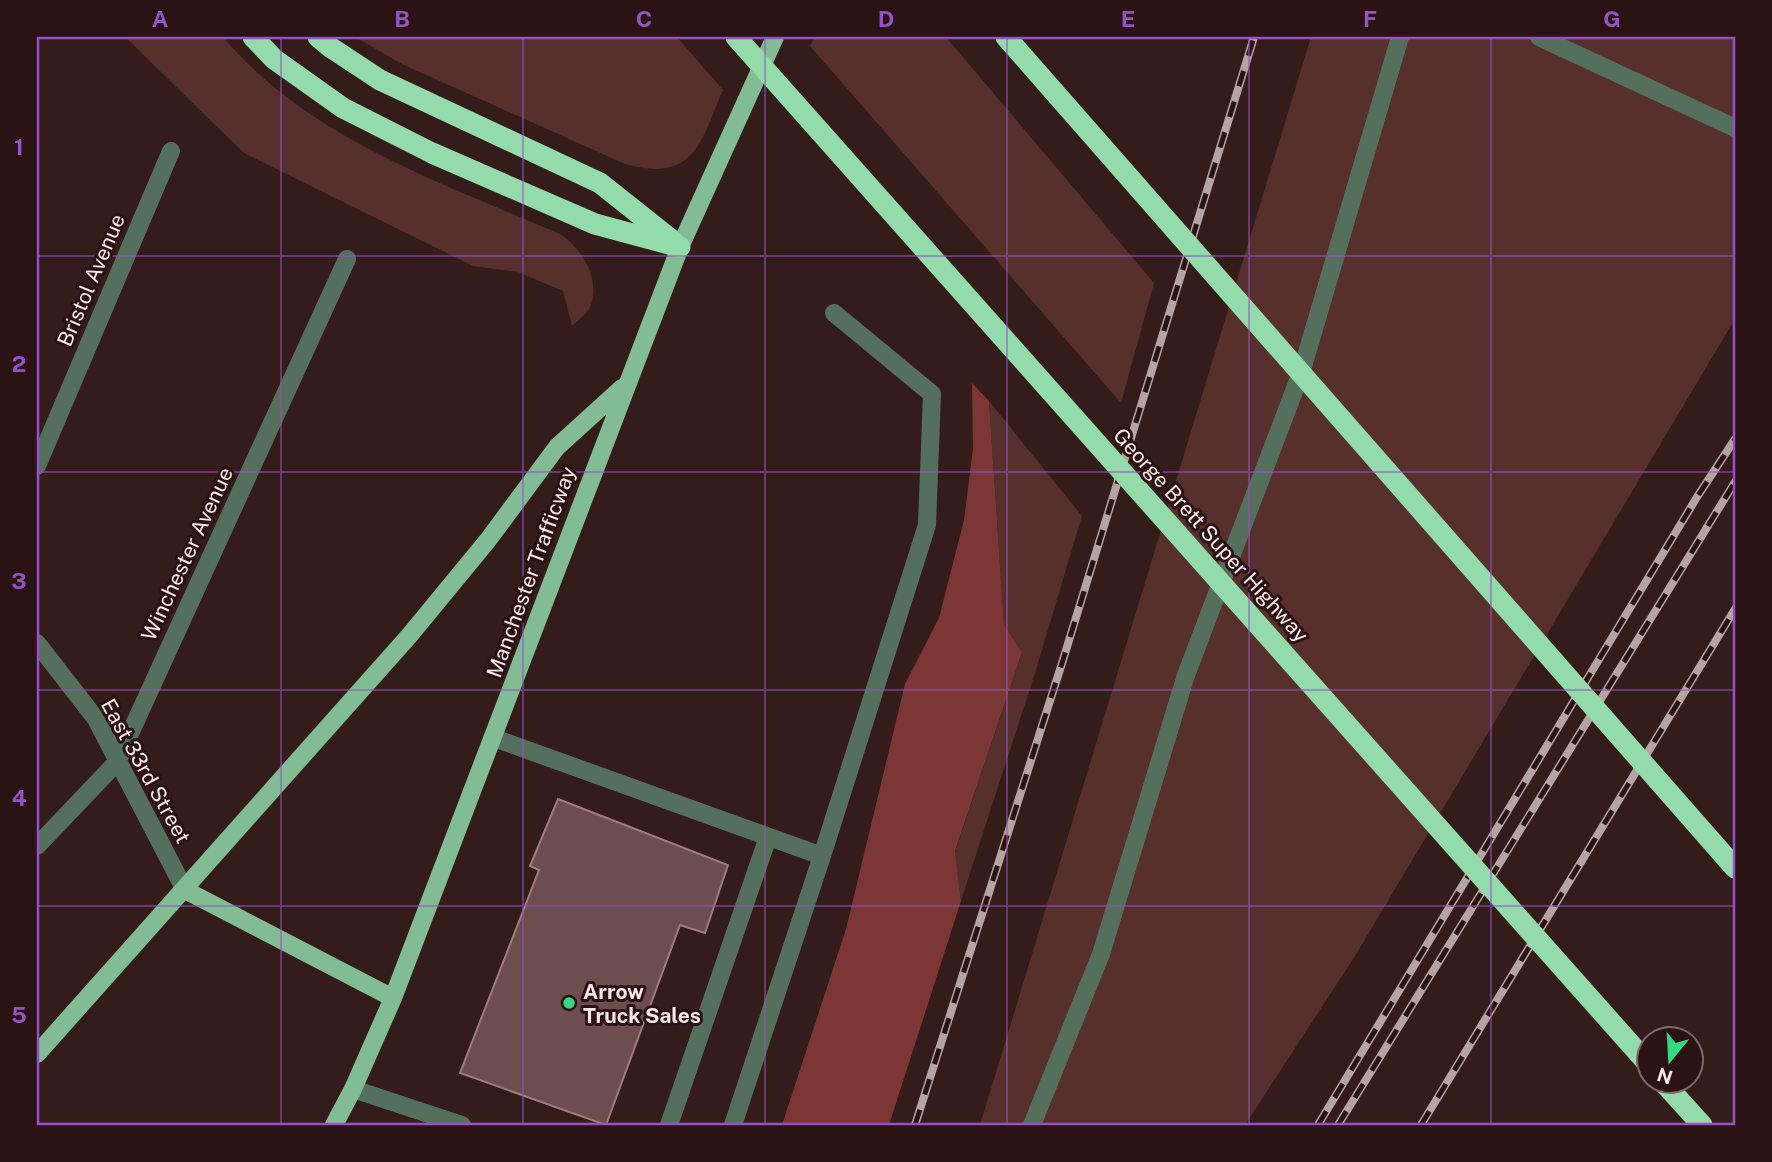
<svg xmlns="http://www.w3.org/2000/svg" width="1772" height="1162" viewBox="0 0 1772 1162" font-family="'Public Sans',sans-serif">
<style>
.green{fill:#572f2d}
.forest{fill:#7c3635}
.building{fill:#6b4e4d;stroke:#9d7e7c;stroke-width:2}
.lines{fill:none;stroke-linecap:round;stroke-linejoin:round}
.minor{stroke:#54705d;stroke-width:18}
.major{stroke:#81bc95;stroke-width:18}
.highway{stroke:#93dbab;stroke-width:21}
.rail-casing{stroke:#b7a3a2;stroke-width:8}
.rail{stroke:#2a1312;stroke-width:5;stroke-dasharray:16;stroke-linecap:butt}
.highway-bridge{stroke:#93dbab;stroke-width:21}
.grid{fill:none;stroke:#9552c7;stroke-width:2;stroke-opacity:0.55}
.poi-dot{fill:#34d881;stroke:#2a1312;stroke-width:2.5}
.labels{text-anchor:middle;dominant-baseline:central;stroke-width:6;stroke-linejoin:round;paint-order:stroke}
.street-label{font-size:21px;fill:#fbe9e8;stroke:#2a1312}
.poi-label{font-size:21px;font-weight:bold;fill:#fbe9e8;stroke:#2a1312;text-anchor:start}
.neatline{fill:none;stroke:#9552c7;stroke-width:2.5}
.grid-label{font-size:23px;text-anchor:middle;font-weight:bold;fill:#9552c7}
</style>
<rect width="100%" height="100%" fill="#341c1b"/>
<path class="green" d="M125 37H223C310 140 443 183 562 235 582 250 600 278 591 305 589 313 578 320 572 326L563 291 518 272 473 266 244 153Z
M355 37H677L723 90C700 144 694 183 625 164L404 65Z
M815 37H946L1154 283 1121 403 810 46Z
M1311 37H1735V319L1355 956 1245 1125H980Z
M989 401 1082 516 1035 673 961 901 955 852 1022 652 1004 625Z"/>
<path class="forest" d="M972 383 989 401 1004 625 1022 652 955 851 961 901 889 1125H782L846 929 905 684 939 618 964 520 973 449Z"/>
<path class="building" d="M558 799 728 865 705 933 680 925 606 1125 460 1073 539 870 530 866Z"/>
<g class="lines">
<path class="minor" d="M1539 37 1735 128
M37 466 171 151
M37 643 96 719 185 890
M494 738 822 856
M37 846 117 762 347 259
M353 1089 462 1125
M669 1125 768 837
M733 1125 822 856 927 525 932 394 834 313
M1032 1125 1101 954 1186 675 1301 373 1400 37"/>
<path class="major" d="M185 890 393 998
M37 1054 409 636 488 540 557 447 622 388
M334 1125 353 1089 393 998 680 247 775 37"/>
<path class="highway" d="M253 37 274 59 343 108 432 153 595 224 680 247
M318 37 330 47 380 80 600 183 673 241
M1663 1082 1702 1125"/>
<defs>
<path id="rail" d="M915 1125 1063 660 1254 37
M1318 1125 1697 497 1735 439
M1338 1125 1735 482
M1421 1125 1735 609"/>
</defs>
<use href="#rail" class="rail-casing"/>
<use href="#rail" class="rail"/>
<path class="highway-bridge" d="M736 37 1650 1066
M1006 37 1735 868"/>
</g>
<path class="grid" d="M281 37V1125M523 37V1125M765 37V1125M1007 37V1125M1249 37V1125M1491 37V1125M37 256H1735M37 472H1735M37 690H1735M37 906H1735"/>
<circle class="poi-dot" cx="569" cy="1003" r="7"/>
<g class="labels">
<g class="street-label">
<text transform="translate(91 280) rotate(-67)">Bristol Avenue</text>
<text transform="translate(1211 535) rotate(48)">George Brett Super Highway</text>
<text transform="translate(187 554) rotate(-65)">Winchester Avenue</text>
<text transform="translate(531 572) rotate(-70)">Manchester Trafficway</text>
<text transform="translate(146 771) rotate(61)">East 33rd Street</text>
</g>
<g class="poi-label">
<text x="583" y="991">Arrow<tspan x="583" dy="24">Truck Sales</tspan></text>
</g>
</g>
<rect width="1772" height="1162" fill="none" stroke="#2a1312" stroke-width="77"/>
<g transform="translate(1670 1060) rotate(198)"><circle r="33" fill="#2a1312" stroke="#7e6968" stroke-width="2"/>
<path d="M0-5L12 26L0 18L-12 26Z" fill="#34d881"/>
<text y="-10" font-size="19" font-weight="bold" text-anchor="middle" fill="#fbe9e8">N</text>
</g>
<rect x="38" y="38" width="1696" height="1086" class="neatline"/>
<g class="grid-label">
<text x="160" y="27">A</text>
<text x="402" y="27">B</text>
<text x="644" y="27">C</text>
<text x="886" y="27">D</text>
<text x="1128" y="27">E</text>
<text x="1370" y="27">F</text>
<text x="1612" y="27">G</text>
<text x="19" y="155">1</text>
<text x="19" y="372">2</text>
<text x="19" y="589">3</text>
<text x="19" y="806">4</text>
<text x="19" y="1023">5</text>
</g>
</svg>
